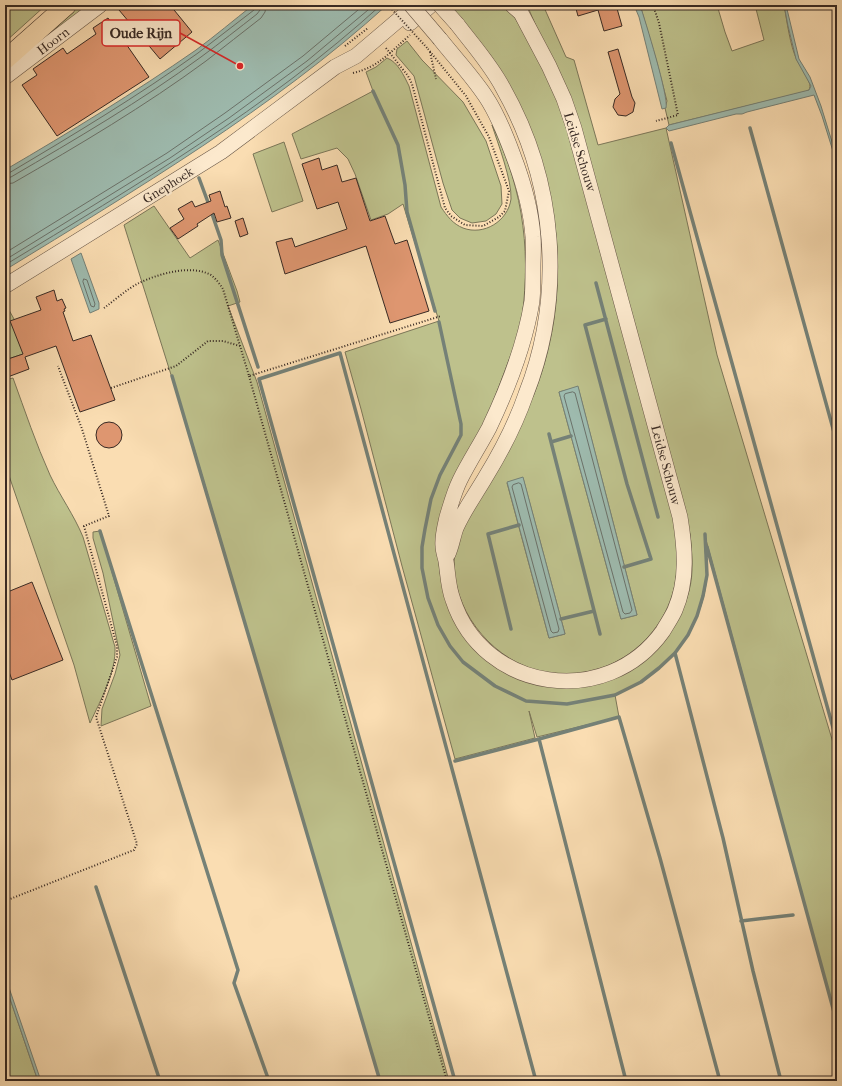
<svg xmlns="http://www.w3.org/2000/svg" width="842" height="1086" viewBox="0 0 842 1086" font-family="'IM FELL French Canon',serif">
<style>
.green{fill:#bec18c;stroke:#7b7658;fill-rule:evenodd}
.water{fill:#9ebbaf;stroke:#758177}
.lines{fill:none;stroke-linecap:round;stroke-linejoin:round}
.shore{stroke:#6b726a;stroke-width:1}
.stream{stroke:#758177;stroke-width:3.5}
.building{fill:#de9670;stroke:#382a24}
.minor-casing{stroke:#685748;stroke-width:16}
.major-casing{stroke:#382a24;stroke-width:20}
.path{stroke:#382a24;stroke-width:2;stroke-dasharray:1 2;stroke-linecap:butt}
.minor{stroke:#fce9cd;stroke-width:15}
.major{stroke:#faddb2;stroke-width:19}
.minor-bridge-casing{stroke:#685748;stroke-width:16;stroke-linecap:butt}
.path-bridge{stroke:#382a24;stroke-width:2;stroke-dasharray:1 2;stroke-linecap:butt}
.minor-bridge{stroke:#fce9cd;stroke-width:15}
.labels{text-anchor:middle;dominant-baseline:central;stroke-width:4;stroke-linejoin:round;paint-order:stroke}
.street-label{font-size:13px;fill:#382a24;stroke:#fce9cd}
.leader{fill:none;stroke:#d62828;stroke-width:1.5}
.callout-dot{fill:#d62828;stroke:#fce9cd;stroke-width:1.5}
.callout{fill:#fce9cd;stroke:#d62828;stroke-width:1.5}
.callout-label{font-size:14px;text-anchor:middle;font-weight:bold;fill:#382a24}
</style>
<rect width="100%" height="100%" fill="#faddb2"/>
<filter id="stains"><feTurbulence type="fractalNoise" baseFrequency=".005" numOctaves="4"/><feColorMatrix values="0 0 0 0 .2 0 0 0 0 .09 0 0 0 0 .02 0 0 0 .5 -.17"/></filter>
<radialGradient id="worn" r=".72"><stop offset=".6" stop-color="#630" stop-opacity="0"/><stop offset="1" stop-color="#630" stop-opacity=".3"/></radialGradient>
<path class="green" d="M5 5H46L5 42Z
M76 5H93L5 68Z
M450 5H507L528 39 560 102 669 495C674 523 681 551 676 579 666 641 606 685 543 672 496 662 456 616 454 568 454 559 455 550 456 541 474 508 491 475 508 442 517 427 527 411 534 394 578 283 558 162 495 62 491 55 485 49 481 43 471 30 460 18 450 5ZM578 387 637 615 621 619 559 392ZM523 478 565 634 549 638 507 483Z
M527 5H543L566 57 574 60 598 145 666 128 717 355 837 756V1022L705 536C703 548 708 562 707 575 704 619 678 657 642 681 634 687 624 691 615 695L619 717 537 737 529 711 535 738 455 759 402 566 361 409 345 352 439 321 403 204 388 214 371 220 355 174 348 159 337 148 301 159 292 134 373 91 366 72 376 67 387 58C398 62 404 76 409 86L441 207C447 216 453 224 463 228 484 236 508 221 511 199 512 180 498 144 492 125 525 192 532 258 520 331L438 547C439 583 448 620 473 648 487 663 504 674 523 680 595 706 669 664 689 591 694 573 692 553 690 534L536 26Z
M640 5H717L725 32 732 51 764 40 755 5H784C787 21 790 46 797 60 801 68 815 85 808 91L669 125 665 108 667 101 657 63Z
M407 41 422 60 463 102 486 141 501 186 502 204 496 214 486 221 472 223 460 218 452 210 443 183 414 76 396 55 397 49Z
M284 142 303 201 272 212 253 154Z
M154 206 190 258 218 240 237 291 240 302 228 306 257 382 449 1081H380L194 448 124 225Z
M5 303 14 319 26 353 5 360Z
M13 378C25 411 36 444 50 475 60 496 74 515 83 537L115 647C116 673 101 699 90 723L74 665 5 464V380Z
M100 531 151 706 101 726 102 709 115 674 120 655 103 573 93 538V532Z
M5 984 38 1081H5Z"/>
<path class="water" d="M253 5H387C272 109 137 189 5 270V170C70 132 134 93 196 50 215 36 234 20 253 5Z
M634 5H640C645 20 669 97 666 108L662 109 639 17Z
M784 5H786L799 59 810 77 821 106 837 158V164L822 116 814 95 747 112 742 114H736L669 131 666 128 669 125 809 90 811 86 796 59 788 26Z
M81 253 99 303V309L90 313 71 259Z
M578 386 637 615 621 619 559 392Z
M523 477 565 634 549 638 507 482Z
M5 976 41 1081H38L5 984Z"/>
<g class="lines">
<path class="shore" d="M5 173H9C73 135 138 96 198 53 217 39 235 24 254 10L255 5
M5 178 11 177C76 139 141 101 201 57 220 43 239 28 257 14L260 10V5
M5 184 13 183C79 145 145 106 206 61 224 47 243 32 261 18L265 12 266 5
M5 253 167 153 225 113 303 56 364 5
M5 260 170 158 229 118 307 61 374 5
M5 265C135 186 268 108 381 5
M84 279 87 280 95 304 94 307 91 306 83 282Z
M573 392 575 393 632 610 630 613 625 614 623 612 564 396 565 394Z
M519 483 521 484 559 629 558 632 553 633 551 631 512 487 513 485Z"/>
<path class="stream" d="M373 91 398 145 405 185 407 212 435 311
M750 128 837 443
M671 143 837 742
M199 178 209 205
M211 211 221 240 222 255 258 367
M596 283 658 517
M606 319 585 325 627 484 651 559 624 567
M439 322 461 424V435L440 475 431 499 425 529 422 547V568L428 598 438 625 450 646 463 662 495 686 526 701 567 704 615 695 641 682 659 668 675 653 688 635 697 616 703 596 707 575 705 534
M172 376 380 1081
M549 434 600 634
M551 442 571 436
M100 531 238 970 234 983 269 1081
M707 547 837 1023
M561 619 594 611
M511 629 488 534 519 525
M675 653 723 838 753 971 781 1081
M455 761 539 739
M96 887 160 1081
M741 921 793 915
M455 1081 259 379 340 353 536 1081
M626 1081 539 739 619 717 660 858 720 1081"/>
</g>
<path class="building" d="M125 5H170L192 32 160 59 119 10Z
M575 5H616L622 26 604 31 598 10 578 16Z
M108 18 149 77 57 136 22 85 37 75 33 69 63 48 67 54 96 34 93 28Z
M618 49 632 97 635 103 633 112 626 116 618 115 613 107 615 99 620 94 608 52Z
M319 158 322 170 337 165 342 182 356 178 370 221 385 216 395 244 407 240 429 311 390 323 366 246 285 274 276 242 292 238 295 247 347 229 338 202 317 209 302 164Z
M220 191 225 207 227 206 231 218 217 222 214 213 197 224 198 226 178 239 170 228 184 219 178 209 192 201 195 207 211 201 209 195Z
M243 218 248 234 240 237 235 221Z
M54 290 57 301 62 299 66 308 64 309 65 311 63 312 73 341 91 335 115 400 80 412 56 346 25 357 29 369 5 378V360L23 354 10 321 41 310 36 297Z
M96 435a13 13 0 1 1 26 0a13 13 0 1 1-26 0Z
M32 582 63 660 12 680 5 661V593Z"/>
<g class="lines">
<defs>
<path id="minor" d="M410 23 431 5
M440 39C455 58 473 77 486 97 498 115 506 136 513 155 523 181 531 209 533 237 534 247 533 257 533 267 533 278 533 290 532 301 525 345 508 388 489 428 480 445 469 462 460 480 454 492 451 504 447 517 445 526 442 537 443 546 443 551 445 556 446 561 448 574 448 587 453 600 483 692 607 710 663 631 667 624 672 617 675 610 688 580 685 548 680 517L574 128 564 99 549 66 521 13 512 5
M5 77 100 5
M5 286 221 152 335 67 356 56 416 5
M448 554C452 545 453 536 456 528 464 510 475 495 485 478 501 452 516 423 526 394 565 294 556 182 503 88 491 65 473 45 457 24"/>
<path id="major" d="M5 60 67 5"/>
</defs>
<use href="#minor" class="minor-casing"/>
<use href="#major" class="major-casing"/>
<path class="path" d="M653 5 659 23 678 115 656 121
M345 46 368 28
M386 48 408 76 412 84 445 208 451 216 465 225 483 226 499 217 505 211 509 191 489 137 466 96 428 49
M430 52 436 79
M353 73C379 67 390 52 410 35
M104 308C115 300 127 289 139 283 158 274 191 264 211 275 216 279 220 284 223 289L249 376 441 316
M249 376 447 1081
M111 388 176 366 208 341H223L240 346
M5 901 134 850 137 844 96 717 117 657V646L84 526 109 516 82 429 58 366"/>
<use href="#minor" class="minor"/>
<use href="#major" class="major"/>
<defs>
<path id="minor-bridge" d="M411 5 440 39
M440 5 457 24"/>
</defs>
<use href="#minor-bridge" class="minor-bridge-casing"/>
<path class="path-bridge" d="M388 5 428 49"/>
<use href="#minor-bridge" class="minor-bridge"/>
</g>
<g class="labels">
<g class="street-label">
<text transform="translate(53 41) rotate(-37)">Hoorn</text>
<text transform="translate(580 152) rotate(73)">Leidse Schouw</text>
<text transform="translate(168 185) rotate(-32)">Gnephoek</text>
<text transform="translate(666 465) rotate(75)">Leidse Schouw</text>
</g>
</g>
<path class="leader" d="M240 66L180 33"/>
<circle class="callout-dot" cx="240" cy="66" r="4"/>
<rect class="callout" x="102" y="20" width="78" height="26" rx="4"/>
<g class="callout-label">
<text x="141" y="38">Oude Rijn</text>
</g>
<rect width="842" height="1086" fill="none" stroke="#faddb2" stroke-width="20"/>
<rect x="6" y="6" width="830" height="1074" fill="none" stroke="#382a24" stroke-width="2"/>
<rect x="10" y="10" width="822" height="1066" fill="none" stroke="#382a24"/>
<rect width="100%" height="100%" filter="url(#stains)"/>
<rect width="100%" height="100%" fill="url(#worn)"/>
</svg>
